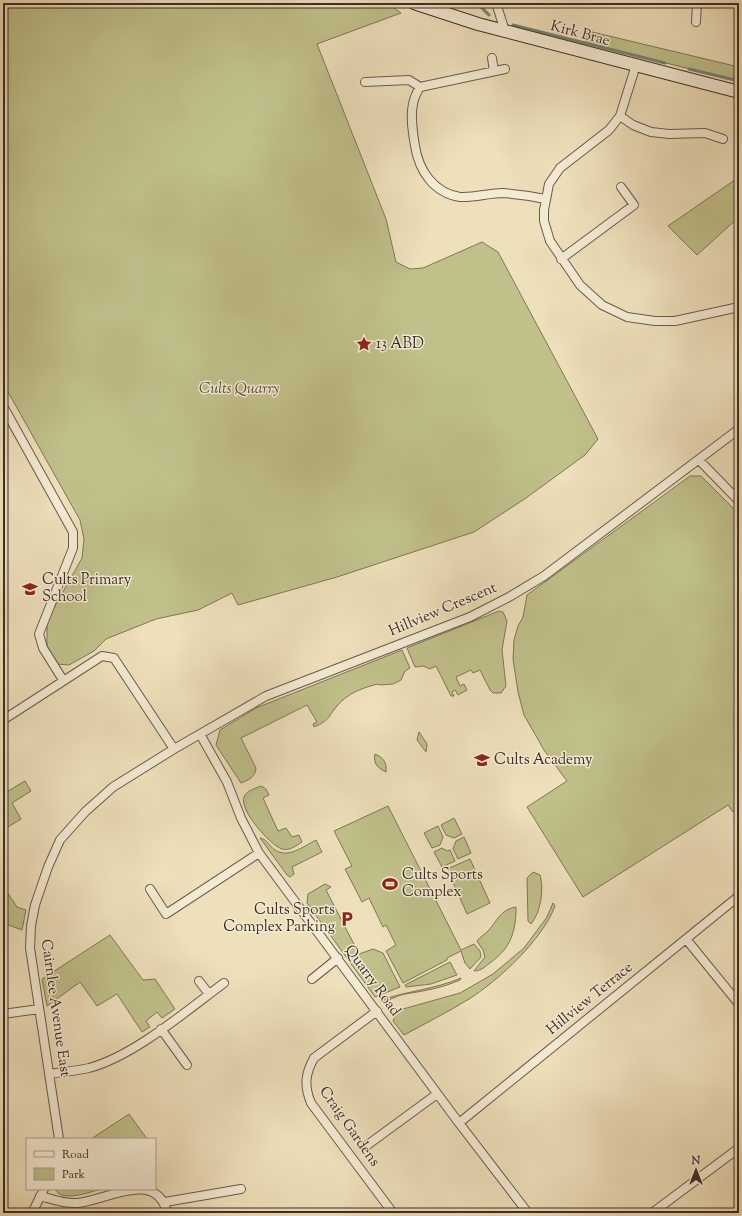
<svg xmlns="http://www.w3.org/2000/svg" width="742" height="1216" viewBox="0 0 742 1216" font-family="'Sorts Mill Goudy',serif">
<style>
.green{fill:#c0c08b;stroke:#7f7658}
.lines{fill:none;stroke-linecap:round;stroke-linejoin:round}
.stream{stroke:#758377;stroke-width:3}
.street-casing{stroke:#6a5a4b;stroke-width:10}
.secondary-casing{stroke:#3e2d26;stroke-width:14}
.street{stroke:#f4ebd3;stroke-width:8}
.secondary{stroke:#f4ebd3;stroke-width:12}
.labels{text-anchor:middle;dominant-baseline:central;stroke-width:3;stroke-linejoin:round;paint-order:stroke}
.street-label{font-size:15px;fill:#3e2d26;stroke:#f4ebd3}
.poi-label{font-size:15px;fill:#3e2d26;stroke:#f4ebd3;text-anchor:start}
.park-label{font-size:15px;font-style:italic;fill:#584a3a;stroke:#f4ebd3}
</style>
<rect width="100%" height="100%" fill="#eee0bb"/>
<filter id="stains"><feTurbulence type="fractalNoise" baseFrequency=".005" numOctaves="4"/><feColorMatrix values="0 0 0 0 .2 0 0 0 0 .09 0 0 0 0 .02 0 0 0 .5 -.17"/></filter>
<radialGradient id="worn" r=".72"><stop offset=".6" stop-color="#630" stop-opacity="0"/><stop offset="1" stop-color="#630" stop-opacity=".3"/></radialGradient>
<path class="green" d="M3 3H387L401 13 317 44 386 219 396 262 410 269 423 268 482 242 498 252 598 439 585 455 526 498 474 532 337 577 238 605 232 593 198 610 156 619 106 639 94 651 69 665 57 664 47 646V620L82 558 84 539 80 520 3 383Z
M588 31 739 67V81L585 43Z
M739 177V217L697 255 668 226Z
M690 476H701L739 514V808L733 812 728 805 583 897 527 807 567 781 544 750 524 715 518 692 513 659 514 640 518 626 523 617 527 595Z
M499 611 503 612 507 621 502 650 506 686 501 693H493L490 690 480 670 473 673 471 670 456 677 460 686 464 684 467 690 458 695 455 690 452 692 454 696H451L436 666 430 669 423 666 415 667 407 648Z
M402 650 410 668 405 671 401 680 393 684 380 685 378 684C362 688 348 693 337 706 327 718 330 720 314 727L313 724 317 722 307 705 241 738 256 768C255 778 248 780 241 783L216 745 220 730 256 708Z
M419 732 427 744 426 752 417 740Z
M375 754C384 758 387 763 386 772 378 768 373 764 375 754Z
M25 781 31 791 12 803 21 819 3 830V794Z
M261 786 266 789 269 795 263 798 278 831 286 828 292 837 299 835 302 842C296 846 289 851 282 849 270 845 239 810 244 797 246 791 256 788 261 786Z
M388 806 461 950 474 944 480 951 481 957 470 969 465 963 461 951 447 958V960L403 983 386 951 396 945 386 925 383 927 369 898 362 902 345 869 352 866 334 831Z
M454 818 462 834 454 838 446 835 441 825Z
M438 826 443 837 440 845 432 848 424 833Z
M464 837 471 853 458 859 453 849 456 841Z
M260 838C267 839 269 846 275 850 288 859 304 846 316 840L322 852 292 867 294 874 290 877 287 875Z
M442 848 447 851 450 850 455 861 442 867 434 852Z
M470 859 490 903 467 914 447 869Z
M533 872 540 875C544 889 541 912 531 924L528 921 527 878Z
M325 884 331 887 326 890 359 954 373 949 383 953 400 987 375 997 307 903 308 894Z
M3 886 17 907 26 910 22 930 3 923Z
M553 903 555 906C543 939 499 980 469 999 448 1012 426 1023 404 1035L393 1021 397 1012 403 1009 460 993 493 974 524 948 547 917Z
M516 907C516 931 511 948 491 962 486 966 481 971 474 971L485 957 483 950 477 941C480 937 484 935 488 931 497 921 501 909 516 907Z
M110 935 143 980 155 979 175 1009 162 1018 157 1012 146 1021 150 1027 142 1032 117 994 97 1006 80 982 47 1006 42 979Z
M450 962 457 975 431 984 406 987 405 985Z
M461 978 460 980C442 988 424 991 405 994 397 995 390 1001 381 1002V1000C408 991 435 989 461 978Z
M129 1114 147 1139H91Z
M55 1189H101C90 1192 61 1203 55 1189Z"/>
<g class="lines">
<path class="stream" d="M477 3 489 15
M513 25 665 63
M689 69 739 81"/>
<defs>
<path id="street" d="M496 3 505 31
M706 3H738
M696 22 697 3
M492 58 494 71
M636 65 620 116 609 130 560 168 549 184 544 210V221L550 241 580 285 602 305 627 317 655 321H675L739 307
M365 82 409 80 420 87 505 69
M420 87C417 92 414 98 413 104 410 117 413 133 415 146 419 171 434 193 460 197 474 198 489 193 503 193 517 194 531 196 545 199
M620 116 633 125 651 132 669 134 705 133 723 139
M561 259 634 205 621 187
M3 406 73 532V548L39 634 43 648 63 680
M699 460 739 501
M3 720 102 656 114 658 174 749
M200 734 227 782 241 818 259 853 459 1123 528 1213
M150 889 166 914 259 853
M686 939 739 1004
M312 979 338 958
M199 981 209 994
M377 1011 314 1058C305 1074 304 1086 311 1103L393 1213
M3 1014 39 1009
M161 1029 187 1065
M49 1074C62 1072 76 1071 89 1068 134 1056 186 1011 224 983
M459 1123 739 896
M59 1139 30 948 31 926 35 905 48 867 60 840 85 812 113 787 174 749 266 696 470 617 509 597 544 576 739 429
M366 1146 437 1094
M40 1196C52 1199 64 1204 77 1203 105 1201 157 1168 167 1213
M165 1202 241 1189
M32 1213 44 1189
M652 1213 739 1148"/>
<path id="secondary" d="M414 3 478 24 739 92"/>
</defs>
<use href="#street" class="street-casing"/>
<use href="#secondary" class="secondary-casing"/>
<use href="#street" class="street"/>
<use href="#secondary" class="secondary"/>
</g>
<defs>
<symbol id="sight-bare" viewBox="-9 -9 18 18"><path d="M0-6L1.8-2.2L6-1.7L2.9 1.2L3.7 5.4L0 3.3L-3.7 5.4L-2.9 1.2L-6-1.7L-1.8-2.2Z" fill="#8f2418" stroke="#f4ebd3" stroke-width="2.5" paint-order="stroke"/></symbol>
<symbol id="school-bare" viewBox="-9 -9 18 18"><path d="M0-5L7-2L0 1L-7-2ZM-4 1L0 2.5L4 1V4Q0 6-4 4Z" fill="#8f2418" stroke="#f4ebd3" stroke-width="2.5" paint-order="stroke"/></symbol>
<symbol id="stadium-bare" viewBox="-9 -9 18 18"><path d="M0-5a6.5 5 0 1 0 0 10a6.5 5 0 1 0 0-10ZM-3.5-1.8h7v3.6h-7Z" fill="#8f2418" stroke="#f4ebd3" stroke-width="2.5" paint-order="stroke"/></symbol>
<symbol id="parking-bare" viewBox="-9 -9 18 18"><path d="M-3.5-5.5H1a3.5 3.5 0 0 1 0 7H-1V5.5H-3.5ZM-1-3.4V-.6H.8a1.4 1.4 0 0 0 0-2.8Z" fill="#8f2418" stroke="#f4ebd3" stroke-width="2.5" paint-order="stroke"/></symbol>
</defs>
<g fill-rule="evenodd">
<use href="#sight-bare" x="353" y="333" width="22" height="22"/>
<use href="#school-bare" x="19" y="578" width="22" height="22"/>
<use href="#school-bare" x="471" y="749" width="22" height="22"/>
<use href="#stadium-bare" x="379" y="873" width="22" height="22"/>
<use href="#parking-bare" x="336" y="908" width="22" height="22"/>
</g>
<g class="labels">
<g class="street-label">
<text transform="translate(580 34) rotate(15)">Kirk Brae</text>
<text transform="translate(443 610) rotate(-23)">Hillview Crescent</text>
<text transform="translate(372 981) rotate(54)">Quarry Road</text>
<text transform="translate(590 999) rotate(-39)">Hillview Terrace</text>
<text transform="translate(55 1008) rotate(82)">Cairnlee Avenue East</text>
<text transform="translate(349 1127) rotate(55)">Craig Gardens</text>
</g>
<g class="poi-label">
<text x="376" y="344">13 ABD</text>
<text x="42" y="580">Cults Primary<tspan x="42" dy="17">School</tspan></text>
<text x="494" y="760">Cults Academy</text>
<text x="402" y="875">Cults Sports<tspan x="402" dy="17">Complex</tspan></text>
<text x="335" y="910" text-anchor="end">Cults Sports<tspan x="335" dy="17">Complex Parking</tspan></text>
</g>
<g class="park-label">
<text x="239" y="389">Cults Quarry</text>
</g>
</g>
<rect width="742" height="1216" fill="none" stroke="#eee0bb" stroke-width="16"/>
<rect x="4" y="4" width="734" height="1208" fill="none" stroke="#3e2d26" stroke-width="2"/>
<rect x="8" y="8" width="726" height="1200" fill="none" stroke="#3e2d26"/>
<rect x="26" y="1138" width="130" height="52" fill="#f4ebd3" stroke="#ab9f8e"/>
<rect x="34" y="1151" width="20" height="6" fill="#f4ebd3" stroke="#ab9f8e"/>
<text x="62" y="1158" font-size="12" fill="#3e2d26">Road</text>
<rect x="34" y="1168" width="20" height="12" fill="#c0c08b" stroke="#ab9f8e"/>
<text x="62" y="1178" font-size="12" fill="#3e2d26">Park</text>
<g transform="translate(696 1170)" stroke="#f4ebd3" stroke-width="3" paint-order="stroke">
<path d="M0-3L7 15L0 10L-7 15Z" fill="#3e2d26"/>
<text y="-6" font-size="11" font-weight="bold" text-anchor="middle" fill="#3e2d26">N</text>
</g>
<rect width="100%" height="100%" filter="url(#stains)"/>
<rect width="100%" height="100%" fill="url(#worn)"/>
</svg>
